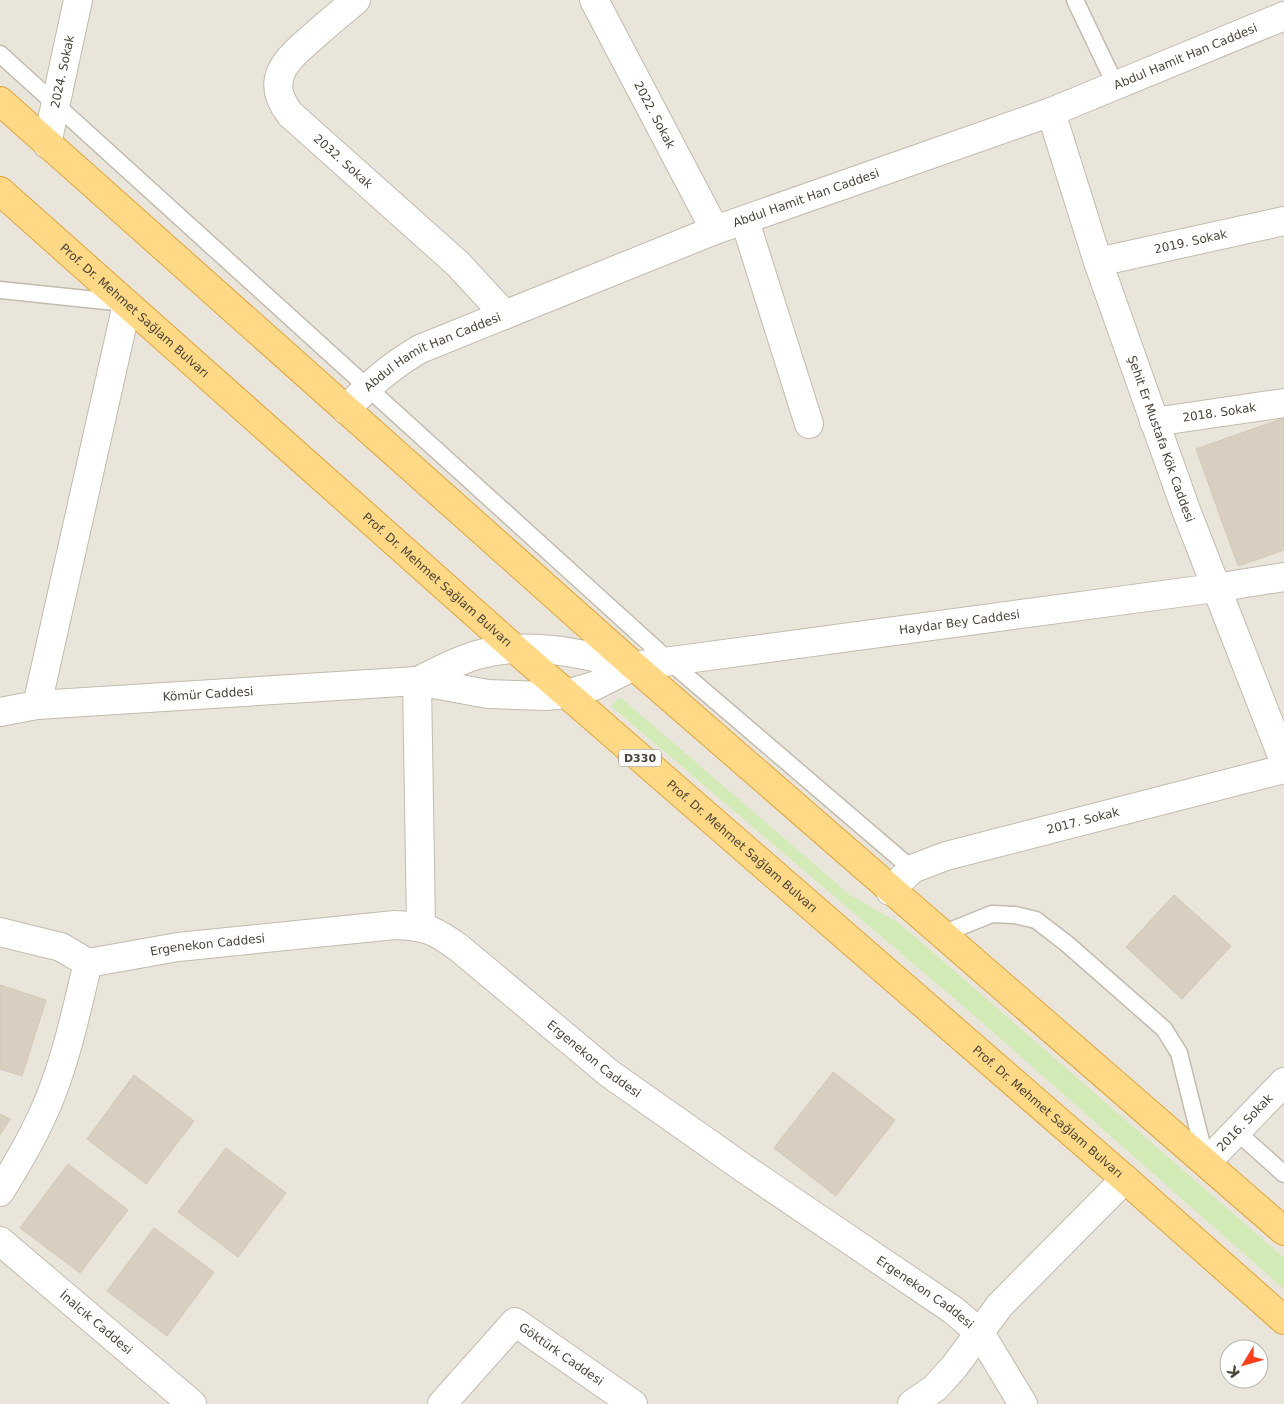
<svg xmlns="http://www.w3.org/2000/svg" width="1284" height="1404" viewBox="0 0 1284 1404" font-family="'DejaVu Sans',sans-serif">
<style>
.residential{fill:#eae5da;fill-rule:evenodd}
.green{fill:#d2eab5}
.building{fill:#d8cfc1;stroke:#d3c7b4}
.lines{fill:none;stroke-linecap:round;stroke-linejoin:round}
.service-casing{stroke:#c2bbae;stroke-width:19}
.minor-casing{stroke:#c2bbae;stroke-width:30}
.tertiary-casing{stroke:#c2bbae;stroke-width:30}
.trunk-casing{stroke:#e0a43c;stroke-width:30}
.service{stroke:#fff;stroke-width:16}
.minor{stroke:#fff;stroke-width:28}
.tertiary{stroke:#fff;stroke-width:28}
.trunk{stroke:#ffd985;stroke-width:28}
.labels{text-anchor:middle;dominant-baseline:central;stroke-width:5;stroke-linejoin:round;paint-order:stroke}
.shield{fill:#fff;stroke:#817c74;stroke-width:1}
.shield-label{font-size:11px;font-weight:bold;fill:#4b4439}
.street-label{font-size:12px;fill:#4b4439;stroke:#fff}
</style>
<rect width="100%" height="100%" fill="#f6f3ec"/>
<path class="residential" d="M0 0H1284V1404H0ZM1229 1349H1259V1379H1229Z"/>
<path class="green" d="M620 697 850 895 897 922 914 936 1284 1258V1289L976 1017 611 706Z"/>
<path class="building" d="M1284 418V550L1238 566 1196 449Z
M1174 895 1231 946 1182 999 1126 947Z
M0 985 46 1000 22 1076 0 1069Z
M833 1072 895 1120 836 1196 774 1148Z
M134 1075 194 1121 146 1184 87 1139Z
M0 1114 10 1119 0 1135Z
M226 1148 286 1193 238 1257 178 1212Z
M68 1164 128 1210 80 1273 20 1228Z
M154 1228 214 1272 167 1336 107 1291Z"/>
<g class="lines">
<defs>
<path id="service" d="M1075 0 1116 86
M0 54 669 661 912 869
M0 290 125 303
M942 934 992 914 1015 915 1036 920 1066 943 1164 1029 1179 1053 1206 1161
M1236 1131 1284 1174"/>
<g id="minor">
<path id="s1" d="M356 0C342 12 328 23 315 35 287 59 263 79 290 114L458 264 505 315"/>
<path id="s2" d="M594 0 715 230"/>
<path id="s3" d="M47 144 78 0"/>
<path d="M745 221 809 424"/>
<path id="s4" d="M1098 262 1284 221"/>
<path id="s5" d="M1154 422 1284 403"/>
<path d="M417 681 421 926"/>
<path d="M37 705 127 304"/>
<path id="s6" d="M890 891 912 869 946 856 1284 769"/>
<path id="s7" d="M1206 1163 1284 1082"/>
<path id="s8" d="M0 1192C19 1161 38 1129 51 1095 68 1052 77 1007 88 963L178 947 395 925C425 926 435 930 459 948L610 1074 745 1169 953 1310 980 1333 1023 1404"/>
<path id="s9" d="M0 1241 192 1404"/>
<path id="s10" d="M442 1404 515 1322 633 1404"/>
<path d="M912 1404 935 1388 954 1367 1000 1305 1125 1179"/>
</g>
<g id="tertiary">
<path id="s11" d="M1051 112 1098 262 1186 510 1284 761"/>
<path id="s12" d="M346 410C368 385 391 366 420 349L715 230 1051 112 1284 16"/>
<path d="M417 681C437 672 456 661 477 655 529 640 583 654 634 666"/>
<path id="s13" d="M0 712 37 705 417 681 488 694 546 696 567 694 594 686 634 666 1215 588 1284 577"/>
<path d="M0 932 61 947 88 963"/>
</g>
<g id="trunk">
<path d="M0 101 634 666 1284 1231"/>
<path id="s14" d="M0 191 515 649 1125 1179 1284 1320"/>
</g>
</defs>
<use href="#service" class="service-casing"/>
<use href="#minor" class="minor-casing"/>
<use href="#tertiary" class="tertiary-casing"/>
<use href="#trunk" class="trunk-casing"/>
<use href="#service" class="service"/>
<use href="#minor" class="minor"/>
<use href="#tertiary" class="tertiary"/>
<use href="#trunk" class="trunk"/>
</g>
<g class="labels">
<rect class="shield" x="619" y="749.5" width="42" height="17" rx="4"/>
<g class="shield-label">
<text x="640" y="758">D330</text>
</g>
<g class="street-label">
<text stroke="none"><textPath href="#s12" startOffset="916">Abdul Hamit Han Caddesi</textPath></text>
<text stroke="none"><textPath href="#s3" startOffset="74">2024. Sokak</textPath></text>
<text stroke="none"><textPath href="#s2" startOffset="130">2022. Sokak</textPath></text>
<text stroke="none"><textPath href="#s1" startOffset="221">2032. Sokak</textPath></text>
<text stroke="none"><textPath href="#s12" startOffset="511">Abdul Hamit Han Caddesi</textPath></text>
<text stroke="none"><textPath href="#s4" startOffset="95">2019. Sokak</textPath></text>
<text stroke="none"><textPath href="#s14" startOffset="180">Prof. Dr. Mehmet Sağlam Bulvarı</textPath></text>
<text stroke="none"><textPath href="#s12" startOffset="106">Abdul Hamit Han Caddesi</textPath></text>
<text stroke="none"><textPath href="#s5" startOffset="66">2018. Sokak</textPath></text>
<text stroke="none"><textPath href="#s11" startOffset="345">Şehit Er Mustafa Kök Caddesi</textPath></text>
<text stroke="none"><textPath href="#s14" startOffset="585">Prof. Dr. Mehmet Sağlam Bulvarı</textPath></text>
<text stroke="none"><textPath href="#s13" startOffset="971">Haydar Bey Caddesi</textPath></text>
<text stroke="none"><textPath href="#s13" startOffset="209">Kömür Caddesi</textPath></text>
<text stroke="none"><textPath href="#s6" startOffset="209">2017. Sokak</textPath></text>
<text stroke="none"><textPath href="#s14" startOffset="990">Prof. Dr. Mehmet Sağlam Bulvarı</textPath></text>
<text stroke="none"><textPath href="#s8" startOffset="368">Ergenekon Caddesi</textPath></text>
<text stroke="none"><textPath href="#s8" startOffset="801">Ergenekon Caddesi</textPath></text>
<text stroke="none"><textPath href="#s14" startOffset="1395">Prof. Dr. Mehmet Sağlam Bulvarı</textPath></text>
<text stroke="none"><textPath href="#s7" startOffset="56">2016. Sokak</textPath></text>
<text stroke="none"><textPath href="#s8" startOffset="1206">Ergenekon Caddesi</textPath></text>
<text stroke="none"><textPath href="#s9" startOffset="126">İnalcık Caddesi</textPath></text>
<text stroke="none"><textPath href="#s10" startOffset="166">Göktürk Caddesi</textPath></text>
</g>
</g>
<g transform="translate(1244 1364) rotate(233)"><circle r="24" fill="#ffffff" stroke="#b7b4b0"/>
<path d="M0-4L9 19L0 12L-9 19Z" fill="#fc3f1d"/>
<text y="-8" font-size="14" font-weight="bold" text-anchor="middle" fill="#4b4439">K</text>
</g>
</svg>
